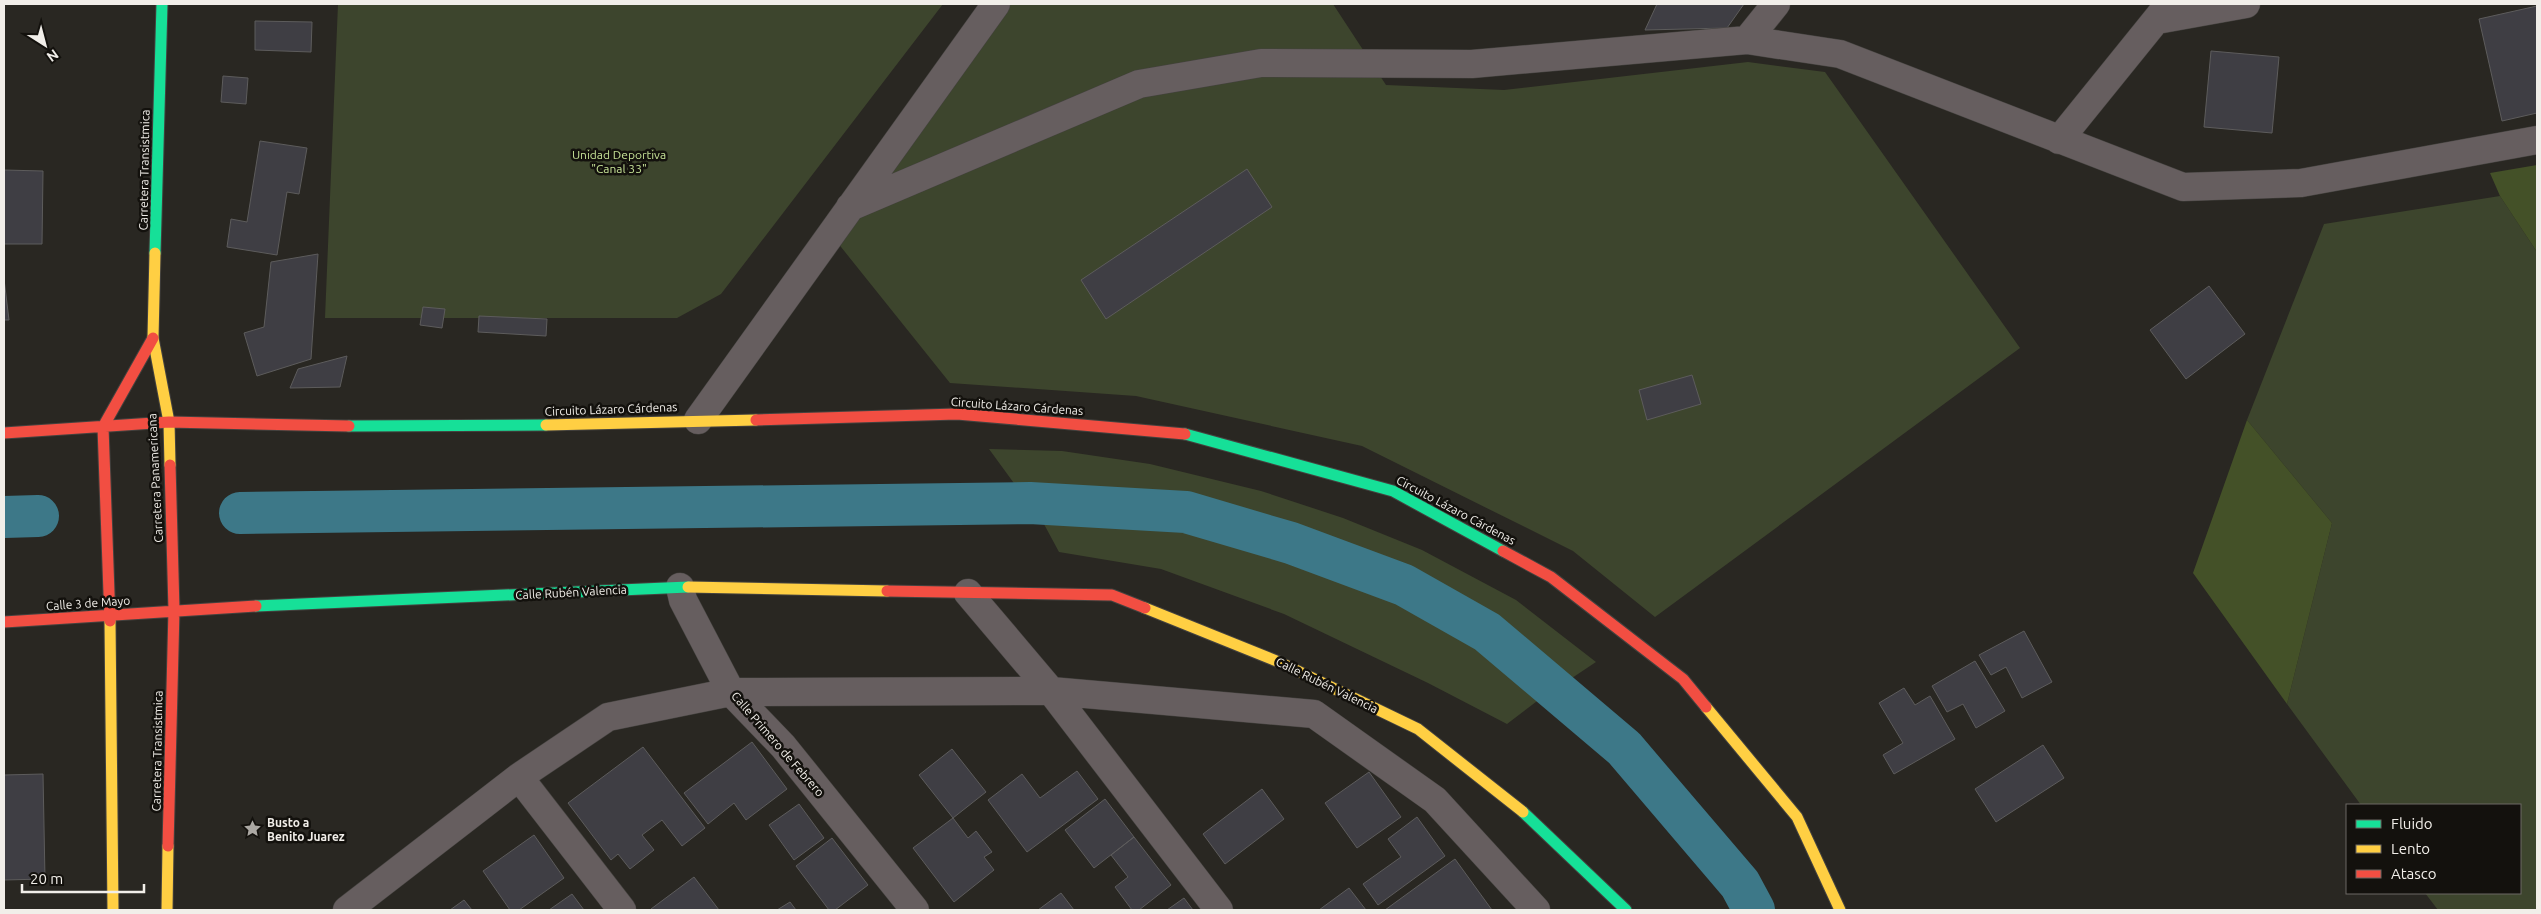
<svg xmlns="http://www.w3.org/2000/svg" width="2541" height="914" viewBox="0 0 2541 914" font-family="Ubuntu,sans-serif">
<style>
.green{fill:#3d452d}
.forest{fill:#445128}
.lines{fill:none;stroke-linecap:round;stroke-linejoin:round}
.canal{stroke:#3d7888;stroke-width:42}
.building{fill:#3f3e44;stroke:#5d5c5c}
.street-casing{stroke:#44423f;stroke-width:29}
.fast-casing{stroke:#44423f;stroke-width:13}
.slow-casing{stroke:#44423f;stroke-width:13}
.jam-casing{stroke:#44423f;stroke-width:13}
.street{stroke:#665e5f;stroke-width:28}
.fast{stroke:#16e098;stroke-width:11}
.slow{stroke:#ffcf43;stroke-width:11}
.jam{stroke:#f24e42;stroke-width:11}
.labels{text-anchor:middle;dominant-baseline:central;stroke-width:5;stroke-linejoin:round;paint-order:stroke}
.park-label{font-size:12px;fill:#c5e196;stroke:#13110d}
.street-label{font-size:12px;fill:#f1eee9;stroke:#13110d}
.poi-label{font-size:12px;font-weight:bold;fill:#f1eee9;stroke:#13110d;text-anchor:start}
</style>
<rect width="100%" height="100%" fill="#292722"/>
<path class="green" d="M338 4H943L721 294 677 318H325Z
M984 4H1333L1386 85 1504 90 1748 62 1825 72 2020 348 1655 617 1573 551 1362 446 1136 396 950 383 837 242Z
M2500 196 2537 252V910H2438L2425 893H2520V805H2361L2287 704 2332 523 2247 420 2324 224Z
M989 449 1062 451 1150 464 1261 491 1343 518 1422 550 1516 600 1596 662 1569 680 1495 627 1449 598 1327 548 1177 498 1019 490Z
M1038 513 1179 526 1316 567 1393 597 1480 641 1549 692 1507 724 1428 683 1284 614 1161 569 1059 552Z"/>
<path class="forest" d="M2537 165V252L2500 196 2490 173Z
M2247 420 2332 523 2287 704 2193 573Z"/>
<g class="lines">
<path class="canal" d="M240 513 1030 503 1186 512 1291 543 1404 585 1487 632 1624 748 1740 884 1754 910
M4 517 38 516"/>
</g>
<path class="building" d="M1657 4H1744L1727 28 1645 30Z
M2537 6V113L2502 121 2479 19Z
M255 21 312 22 311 52 255 50Z
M2211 51 2279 57 2272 133 2204 127Z
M223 76 248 78 246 104 221 102Z
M260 141 307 148 299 194 287 192 277 255 227 247 231 219 247 222Z
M1247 169 1272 207 1106 319 1081 280Z
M4 170 43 171 42 244H4Z
M318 254 311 359 257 376 244 333 264 327 271 262Z
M4 279 9 320H4Z
M2209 286 2245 334 2186 379 2150 330Z
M423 307 445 309 442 328 420 325Z
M479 316 547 319 546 336 478 332Z
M347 356 340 387 290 388 298 369Z
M1692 375 1701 404 1647 420 1639 390Z
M2024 631 2052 682 2022 698 2006 667 1991 675 1979 655Z
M1975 661 2005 711 1976 728 1963 704 1947 712 1932 686Z
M1904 688 1915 705 1930 696 1955 739 1894 774 1883 755 1903 743 1879 703Z
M752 742 787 789 746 820 734 803 708 824 684 793Z
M2043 745 2064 778 1996 822 1975 789Z
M643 747 705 828 682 846 662 820 642 835 654 850 630 869 618 854 611 860 568 803Z
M952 749 986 792 953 818 919 775Z
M1077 771 1098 799 1027 852 988 800 1022 774 1040 798Z
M1369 772 1401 817 1357 848 1325 803Z
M43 774 45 879 4 880V775Z
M1262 789 1284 819 1225 864 1203 834Z
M1105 799 1134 837 1094 868 1065 830Z
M799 804 824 838 794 860 769 825Z
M1417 817 1445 856 1378 905 1363 884 1401 857 1388 839Z
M953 818 968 838 976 831 992 852 984 857 994 870 954 902 913 848Z
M534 835 564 878 519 910H510L483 871Z
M1134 837 1171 885 1139 910H1132L1115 887 1128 877 1111 855Z
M832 838 868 885 835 910H829L796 866Z
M1455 859 1492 910H1385Z
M694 877 719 910H653L651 909Z
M1349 888 1366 910H1319Z
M1061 893 1074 910H1038Z
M572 894 584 910H549Z
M1184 898 1193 910H1167Z
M464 900 472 910H450Z
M790 902 796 910H777Z"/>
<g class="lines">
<defs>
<path id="street" d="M2157 20 2246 4
M1747 40 1776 4
M2059 140 2169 4
M850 207 1139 84 1261 63 1472 64 1747 40 1840 54 2183 187 2301 183 2537 140
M698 420 996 4
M680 587 683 600 731 692 783 746 915 910
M968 593 1051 691 1219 910
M519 777 622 910
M347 910 519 777 608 717 731 692 1051 691 1314 714 1435 800 1536 910"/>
<path id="fast" d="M155 253 162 4
M349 426 546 425
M1185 434 1393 491 1503 551
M256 606 688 587
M1523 812 1626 910"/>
<path id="slow" d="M155 253 153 338 169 422 170 465
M546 425 756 420
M688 587 887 591
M1145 608 1279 662 1418 729 1523 812
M110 621 113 910
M1706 707 1797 817 1840 910
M167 910 168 846"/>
<path id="jam" d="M756 420 957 414 1185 434
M4 433 169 422 349 426
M1503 551 1551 577 1683 679 1706 707
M887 591 1112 595 1145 608
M110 621 103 427 153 338
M4 622 256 606
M168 846 174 610 170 465"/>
</defs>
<use href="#street" class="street-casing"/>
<use href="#fast" class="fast-casing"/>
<use href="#slow" class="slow-casing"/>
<use href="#jam" class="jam-casing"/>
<use href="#street" class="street"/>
<use href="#fast" class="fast"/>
<use href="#slow" class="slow"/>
<use href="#jam" class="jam"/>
</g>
<defs>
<symbol id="sight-bare" viewBox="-9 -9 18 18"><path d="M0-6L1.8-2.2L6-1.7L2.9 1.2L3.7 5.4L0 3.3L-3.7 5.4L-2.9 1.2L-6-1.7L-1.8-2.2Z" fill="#aba8a3" stroke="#13110d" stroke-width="2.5" paint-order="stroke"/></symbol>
</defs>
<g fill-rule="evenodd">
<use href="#sight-bare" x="240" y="816" width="25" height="25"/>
</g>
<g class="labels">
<g class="park-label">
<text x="619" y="154">Unidad Deportiva<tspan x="619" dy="14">"Canal 33"</tspan></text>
</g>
<g class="street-label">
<text transform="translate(144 170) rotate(-89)">Carretera Transistmica</text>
<text transform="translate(1017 406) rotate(4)">Circuito Lázaro Cárdenas</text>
<text transform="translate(611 409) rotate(-2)">Circuito Lázaro Cárdenas</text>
<text transform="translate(155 478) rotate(-93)">Carretera Panamericana</text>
<text transform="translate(1456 510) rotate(28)">Circuito Lázaro Cárdenas</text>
<text transform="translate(571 592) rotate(-3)">Calle Rubén Valencia</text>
<text transform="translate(88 603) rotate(-4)">Calle 3 de Mayo</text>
<text transform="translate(1327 685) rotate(26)">Calle Rubén Valencia</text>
<text transform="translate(778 744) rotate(49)">Calle Primero de Febrero</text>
<text transform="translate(157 751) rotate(-89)">Carretera Transistmica</text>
</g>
<g class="poi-label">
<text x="267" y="822">Busto a<tspan x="267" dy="14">Benito Juarez</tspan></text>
</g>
</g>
<rect width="2541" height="914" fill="none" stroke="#f1eee9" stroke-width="10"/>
<rect x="2346" y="804" width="175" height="90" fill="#13110d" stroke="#6c6965"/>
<rect x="2356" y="820" width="25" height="8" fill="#16e098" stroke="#6c6965"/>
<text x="2391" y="829" font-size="15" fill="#f1eee9">Fluido</text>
<rect x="2356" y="845" width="25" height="8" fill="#ffcf43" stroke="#6c6965"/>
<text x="2391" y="854" font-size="15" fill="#f1eee9">Lento</text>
<rect x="2356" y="870" width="25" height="8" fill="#f24e42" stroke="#6c6965"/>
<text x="2391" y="879" font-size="15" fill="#f1eee9">Atasco</text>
<g transform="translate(45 45) rotate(144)" stroke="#13110d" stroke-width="4" paint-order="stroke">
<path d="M0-4L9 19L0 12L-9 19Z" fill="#f1eee9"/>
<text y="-8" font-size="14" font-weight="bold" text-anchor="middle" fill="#f1eee9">N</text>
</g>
<path d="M22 884v8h122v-8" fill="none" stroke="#f1eee9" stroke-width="2.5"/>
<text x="30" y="884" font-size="15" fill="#f1eee9" stroke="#13110d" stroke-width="4" paint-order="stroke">20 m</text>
</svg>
